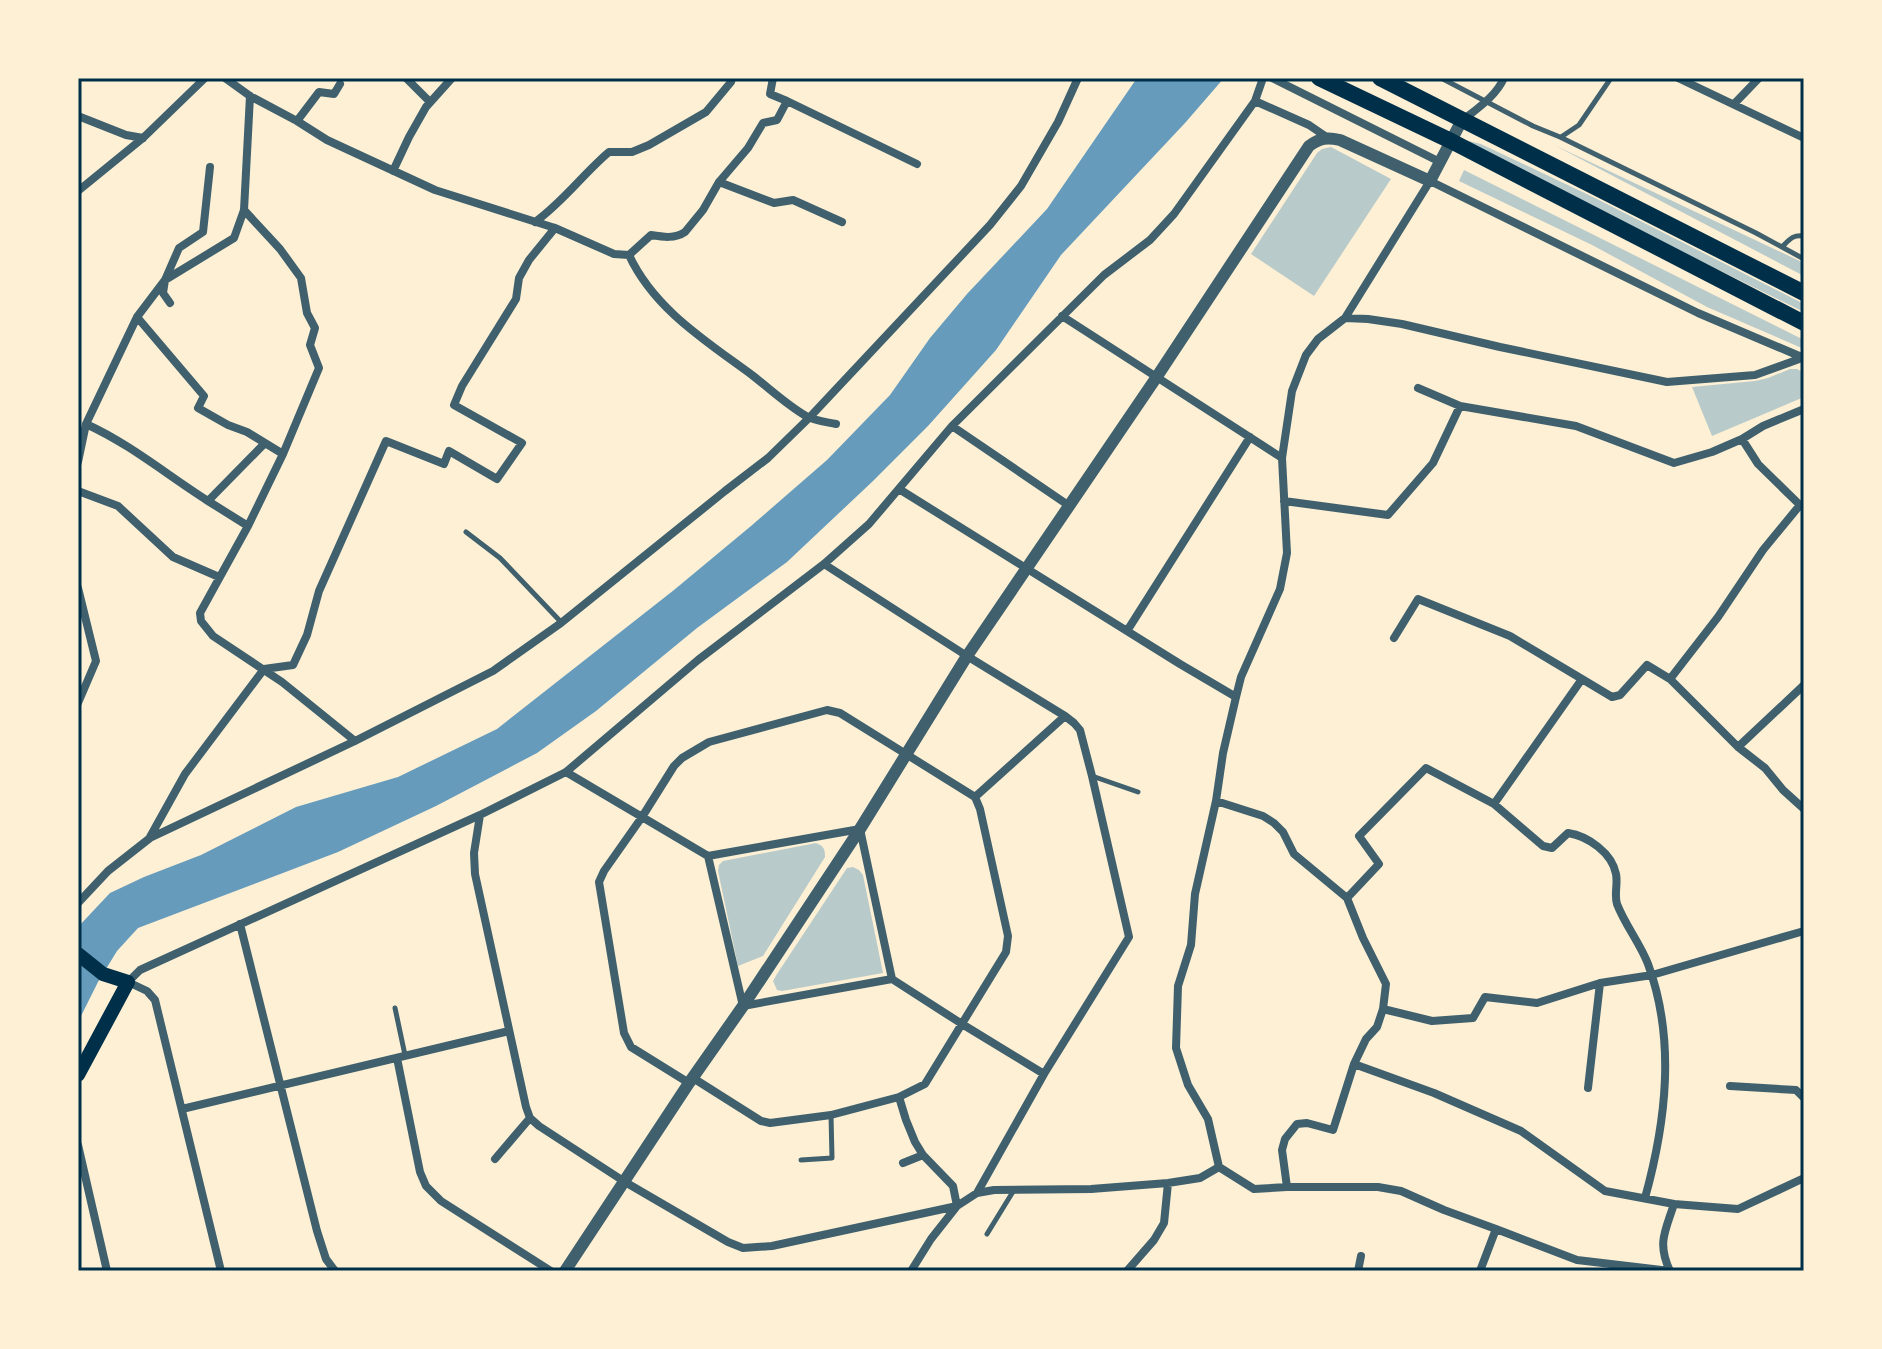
<svg xmlns="http://www.w3.org/2000/svg" width="1882" height="1349" viewBox="0 0 1882 1349" font-family="Karla,sans-serif">
<style>
.green{fill:#b9caca}
.water{fill:#669bbc}
.lines{fill:none;stroke-linecap:round;stroke-linejoin:round}
.service{stroke:#3f606c;stroke-width:5}
.minor{stroke:#3f606c;stroke-width:8}
.tertiary{stroke:#3f606c;stroke-width:12}
.secondary{stroke:#003049;stroke-width:14}
.trunk{stroke:#003049;stroke-width:16}
.neatline{fill:none;stroke:#003049;stroke-width:3}
</style>
<rect width="100%" height="100%" fill="#fdf0d5"/>
<path class="green" d="M1469 141 1481 144 1593 197 1804 304V312L1466 145Z
M1554 145 1804 263V276Z
M1331 147 1391 179 1314 296 1251 254 1317 153 1322 149Z
M1464 170 1804 340V349L1707 307 1592 245 1459 181Z
M1790 369H1797L1804 373V397L1712 436 1692 387 1755 381 1768 378Z
M816 843C824 846 825 849 825 857L763 956 738 966 718 871 719 865 723 861Z
M853 867 859 870 863 875 883 973 782 991 777 990 773 981 777 974 847 868Z"/>
<path class="water" d="M1137 78H1224L1185 123 1061 255 996 350 928 426 873 481 787 562 697 628 596 711 537 753 436 806 338 852 138 928 117 951 98 982 78 1022V927L110 893 144 877 201 855 296 807 398 777 497 729 674 590 751 526 827 460 890 395 930 338 967 294 1047 209Z"/>
<g class="lines">
<path class="service" d="M1441 78 1533 126 1560 137 1756 233 1804 259
M1561 137 1579 125 1611 78
M1782 247C1789 240 1793 234 1804 236
M466 532 500 558 561 622
M1092 776 1138 792
M395 1008 405 1055
M801 1160 832 1158 831 1115
M987 1234 1014 1190"/>
<path class="minor" d="M225 78 250 96 297 121 327 140 435 190 555 228 614 254 629 255C654 309 706 341 752 375 770 389 787 405 806 416 815 421 827 422 836 424
M406 78 430 102
M1272 78 1440 162
M1678 78 1804 138
M787 101 917 164
M1255 101 1309 125 1328 138
M1734 104 1759 78
M78 116 126 135 143 138
M1463 120C1478 108 1496 96 1504 78
M297 121 319 92 334 94 340 84
M393 171 409 137 426 107 452 78
M719 182 774 203 793 200 842 222
M78 191 143 138 205 78
M244 210 280 249 301 278 307 313 315 328 310 345 319 368 283 454 248 526 200 613 201 621 213 636 282 682 355 741
M535 222C563 202 583 174 609 152H632L649 145 706 112 731 82 732 78
M629 255 651 235C663 237 675 239 685 232L703 210 719 182 748 148 763 123 777 120 787 101 770 94 773 78
M170 303 163 293 165 280 179 248 203 232 210 167
M1062 316 1282 458
M137 317 204 396 198 408 228 425 247 432 283 454
M1345 318 1368 319 1402 324 1500 347 1667 382 1755 375 1802 358
M1418 388 1460 406
M86 424C130 444 167 475 208 501L265 443
M952 426 1068 505
M1742 439 1758 464 1802 507
M78 462 86 424 137 317 165 280 234 238 244 210 250 96
M899 489 1180 664 1236 697
M78 491 118 506 173 557 219 577
M208 501 248 526
M1284 501 1388 515 1433 463 1460 406 1576 426 1674 463 1712 452 1742 439 1763 426 1804 409
M824 564 967 656 1065 716 1074 723 1080 730 1092 776 1129 937 1044 1074 977 1193
M78 588 96 661 78 703
M1127 631 1250 437
M1582 679 1612 697 1620 695 1647 665 1670 679 1718 617 1763 550 1800 505
M1670 679 1738 747 1765 768 1783 790 1804 809
M1738 747 1804 685
M566 772 708 856 860 829 892 979 743 1006 708 856
M975 797 1065 716
M1216 801 1263 816 1274 823 1283 832 1294 854 1347 898 1363 938 1386 984 1383 1009 1432 1021 1473 1018 1485 997 1537 1003 1600 983 1652 975 1804 931
M1494 804 1543 846 1552 848 1568 833C1588 836 1612 853 1616 874 1618 884 1614 895 1617 904 1625 925 1640 943 1648 964 1676 1040 1666 1122 1645 1198
M480 815 474 853 475 874 526 1107 530 1118 539 1126 625 1182 728 1242 743 1248 772 1246 957 1206 977 1193 994 1190 1091 1189 1168 1183 1200 1178 1219 1167 1208 1119 1188 1085 1176 1048 1178 986 1191 945 1195 894 1216 801 1223 753 1236 697 1241 677 1280 589 1287 553 1282 458 1292 391 1306 355 1318 339 1345 318 1430 181 1698 313 1804 358
M150 837 185 774 264 669 293 665 307 635 319 591 386 441 444 464 449 451 497 479 522 443 454 405 462 386 516 299 519 278 529 260 555 228
M1347 898 1379 864 1359 836 1426 768 1494 804 1582 679 1510 636 1418 599 1394 638
M78 903 108 871 150 838 355 741 493 671 561 623 725 491 768 458 809 418 990 225 1021 186 1058 122 1078 78
M240 924 317 1231 326 1259 335 1271
M892 979 962 1024 1044 1074
M397 1058 420 1172 426 1186 441 1201 551 1271
M1354 1064 1434 1093 1521 1131 1605 1191 1674 1204
M689 1083 631 1047 624 1033 599 882 604 871 642 817 674 766 682 758 709 742 827 710 840 713 975 797 980 809 1008 936 1006 952 925 1084 899 1097 831 1115 770 1123 761 1121 693 1078
M1730 1086 1796 1090 1804 1098
M1588 1088 1600 983
M899 1097 906 1120 915 1142 923 1155 953 1186 957 1206 931 1239 911 1271
M182 1109 509 1031
M78 1145 107 1271
M495 1159 530 1118
M903 1163 923 1155
M1219 1167 1254 1189 1287 1187H1378L1401 1191 1444 1210 1496 1229 1480 1271
M1287 1187 1282 1150 1285 1139 1297 1124 1307 1123 1333 1130 1354 1064 1366 1039 1377 1027 1383 1009
M1496 1229 1577 1260 1670 1271
M221 1271 155 1000 147 991 128 982 140 970 480 815 566 772 698 660 824 564 869 524 952 426 1104 275 1150 240 1174 214 1255 101 1263 78
M1127 1271 1154 1240 1164 1223 1168 1183
M1358 1271 1361 1256
M1670 1271C1657 1243 1665 1232 1674 1204L1738 1209 1804 1178"/>
<path class="tertiary" d="M565 1271 689 1083 743 1006 860 829 967 656 1156 378 1309 146C1320 138 1327 137 1340 140L1430 181 1462 120"/>
<path class="secondary" d="M78 954 103 974 128 982 78 1075"/>
<path class="trunk" d="M1319 78 1451 141 1804 323
M1380 78 1804 293"/>
</g>
<rect width="1882" height="1349" fill="none" stroke="#fdf0d5" stroke-width="160"/>
<rect x="80" y="80" width="1722" height="1189" class="neatline"/>
</svg>
